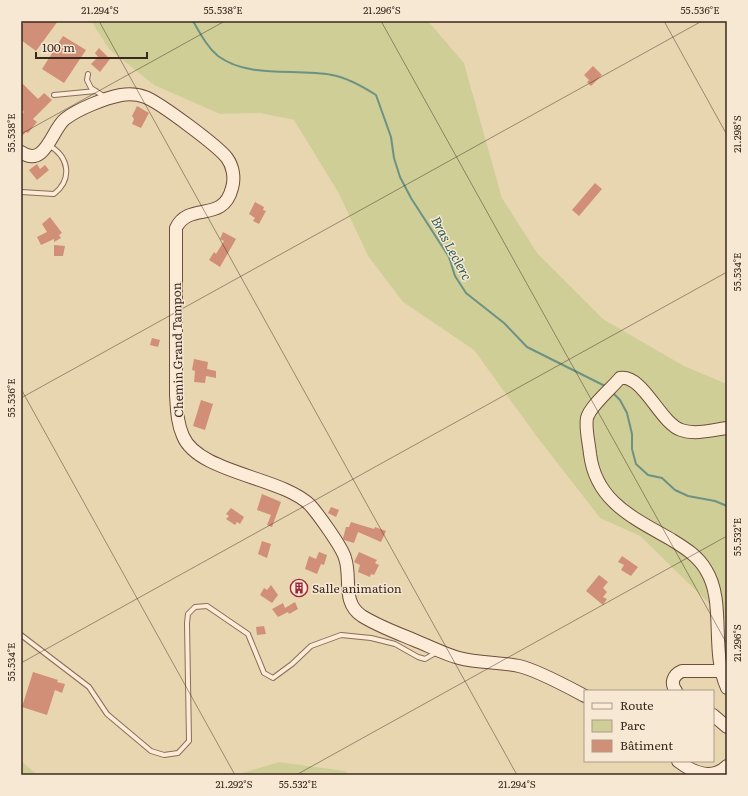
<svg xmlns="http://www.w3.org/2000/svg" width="748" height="796" viewBox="0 0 748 796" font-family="Literata,serif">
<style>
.farmland{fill:#e7d6b0;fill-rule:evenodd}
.green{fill:#cfce97}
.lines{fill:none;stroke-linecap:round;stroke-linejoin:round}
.stream{stroke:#6c9283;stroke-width:2}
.building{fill:#d18f77}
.service-casing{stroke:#8c6d59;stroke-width:6}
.secondary-casing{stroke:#6e4e3c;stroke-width:14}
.service{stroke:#fbebd7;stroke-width:4}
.secondary{stroke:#fbebd7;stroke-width:12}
.ticks{fill:none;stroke:#3b281e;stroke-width:1;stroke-opacity:0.45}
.labels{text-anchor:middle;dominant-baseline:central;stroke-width:3;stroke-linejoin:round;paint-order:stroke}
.street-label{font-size:12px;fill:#3b281e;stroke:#f7e8d4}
.poi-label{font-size:12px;fill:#3b281e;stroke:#f7e8d4;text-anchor:start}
.water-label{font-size:13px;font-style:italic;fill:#2c5c52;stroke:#f7e8d4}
.neatline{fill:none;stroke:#3b281e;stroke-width:1.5}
.ticks-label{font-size:10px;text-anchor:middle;fill:#3b281e}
</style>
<rect width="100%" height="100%" fill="#f1dcc3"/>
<path class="farmland" d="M21 21H91L109 49 220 114 260 113 294 120 338 192 368 256 403 302 474 350 534 433 600 518 640 536 727 621V775H350L345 771 279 762 235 775H38L21 761ZM585 691H713V761H585Z
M428 21H727V384L684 366 603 319 538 254 502 198 464 63Z"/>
<path class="green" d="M91 21H428L464 63 502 198 538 254 603 319 684 366 727 384V621L640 536 600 518 534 433 474 350 403 302 368 256 338 192 294 120 260 113 220 114 154 85 109 49Z
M21 761 38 775H21Z
M279 762 345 771 350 775H235Z"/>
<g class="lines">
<path class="stream" d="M193 21C200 33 207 47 218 56 249 79 295 68 332 75 348 78 362 86 376 95L391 137 394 158 400 177 411 198 449 257 455 276 466 293 504 323 527 347 605 386
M613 393 620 400 627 413 632 434V449L636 464 648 475 662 478 675 490 688 496 715 501 727 506"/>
</g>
<path class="building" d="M25 21H58L36 51 21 40V26Z
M63 36 86 50 64 83 42 69Z
M99 48 110 59 100 72 91 64 98 57 95 53Z
M593 66 602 75 591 86 587 82 589 80 584 75Z
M21 82 38 99 44 93 52 100 33 119 37 122 28 133 26 132 21 137V115L24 112 21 109Z
M137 106 149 113 141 128 132 124 134 119 132 116Z
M37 164 40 169 45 165 49 170 37 180 29 170Z
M595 183 602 189 579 216 572 210Z
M255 202 264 207 263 210 266 211 259 224 253 221 255 218 249 214Z
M50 217 62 233 59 235 61 238 54 242V239L41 245 37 237 47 232 42 224Z
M223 232 236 239 220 267 209 260 214 252 216 254 224 241 220 239Z
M54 245 65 246 63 256H54Z
M152 338 160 340 158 347 150 345Z
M194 359 208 362 207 369 216 371V378L206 376 205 383 194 382 195 371 192 370Z
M201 400 213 404 205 430 193 426Z
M262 494 281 502 272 527 267 525 271 515 257 510Z
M331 507 339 510 336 517 328 513Z
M231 508 244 517 240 524 237 522 235 525 226 519 229 516 226 514Z
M351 522 374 529 375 527 386 531 381 542 358 532 354 543 344 540 343 538 346 527H349Z
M262 541 271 544 267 558 258 554Z
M319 552 327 555 324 565 321 564 317 574 305 569 309 556 316 559Z
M359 552 377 560 375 563 379 565 374 575 371 574 370 577 358 572 360 565 354 562Z
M622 556 638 567 631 576 621 570 624 565 618 562Z
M599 575 608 582 603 588 607 592 603 597 607 599 603 605 586 591Z
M294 584 302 586 299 595 291 593Z
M271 585 278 595 272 603 260 595 264 588 267 590Z
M295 602 298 609 289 614 288 612 278 617 272 609 283 603 285 608Z
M264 626 266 634 257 635 256 627Z
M33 672 58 680 57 682 65 684 62 693 55 690 47 715 22 707Z"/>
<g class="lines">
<defs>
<path id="service" d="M88 74 87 80 91 88 105 97
M54 95 96 91
M21 192 54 194C73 179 69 156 48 145
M21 635 89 687 107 714 151 751 164 755 178 753 189 741 187 623 188 614 195 607 207 606 248 634 264 673 273 678 292 664 311 646 341 635 371 638 395 644 418 657 425 659 437 652"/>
<path id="secondary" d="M21 152C45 169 52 129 65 119 78 109 105 98 121 95 128 94 137 94 145 97 159 102 218 146 227 158 233 166 235 178 232 188 223 224 189 201 176 228V395C177 409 177 423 183 436 198 473 282 477 310 505 318 514 342 547 345 558 352 578 341 602 362 616 378 626 397 633 414 640 429 646 444 654 459 658 478 663 499 662 519 666 537 670 568 687 585 696
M727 428C713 430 695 435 681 430 660 423 643 374 620 378 612 388 590 406 587 418 585 428 589 443 590 454 596 502 634 518 672 540 685 548 698 556 706 570 726 602 710 650 727 688
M676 691C670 683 673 675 682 671H720
M713 715 727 727
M678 761C692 772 712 781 727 766"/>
</defs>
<use href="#service" class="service-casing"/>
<use href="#secondary" class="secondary-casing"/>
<use href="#service" class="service"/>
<use href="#secondary" class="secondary"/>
</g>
<path class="ticks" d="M99 21 517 775M381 21 727 644M664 21 727 135M21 134 225 21M21 389 235 775M21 398 702 21M21 663 727 272M296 775 727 536"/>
<defs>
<symbol id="building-ring" viewBox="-11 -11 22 22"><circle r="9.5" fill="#f7e8d4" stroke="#9f2538" stroke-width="1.5"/><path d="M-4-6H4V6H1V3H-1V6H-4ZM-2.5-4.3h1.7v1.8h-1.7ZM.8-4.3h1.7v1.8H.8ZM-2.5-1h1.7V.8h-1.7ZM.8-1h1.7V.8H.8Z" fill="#9f2538"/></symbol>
</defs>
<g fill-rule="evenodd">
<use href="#building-ring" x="289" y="578" width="20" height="20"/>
</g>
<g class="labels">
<g class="street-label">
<text transform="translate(177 350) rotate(-91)">Chemin Grand Tampon</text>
</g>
<g class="poi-label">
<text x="312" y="588">Salle animation</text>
</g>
<g class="water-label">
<text transform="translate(452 248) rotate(62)">Bras Leclerc</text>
</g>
</g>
<rect width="748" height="796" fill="none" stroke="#f7e8d4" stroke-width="44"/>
<rect x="584" y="690" width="130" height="72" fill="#f7e8d4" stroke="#ac9b8b"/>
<rect x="592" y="703" width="20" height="6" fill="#fbebd7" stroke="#ac9b8b"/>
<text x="620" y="710" font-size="12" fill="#3b281e">Route</text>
<rect x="592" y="720" width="20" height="12" fill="#cfce97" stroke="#ac9b8b"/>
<text x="620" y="730" font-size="12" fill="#3b281e">Parc</text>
<rect x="592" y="740" width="20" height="12" fill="#d18f77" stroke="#ac9b8b"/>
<text x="620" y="750" font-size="12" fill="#3b281e">Bâtiment</text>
<path d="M36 52v6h111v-6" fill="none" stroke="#3b281e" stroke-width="2"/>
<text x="42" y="52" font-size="12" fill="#3b281e" stroke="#f7e8d4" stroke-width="3" paint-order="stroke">100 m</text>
<rect x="22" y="22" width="704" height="752" class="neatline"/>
<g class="ticks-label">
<text x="100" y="14">21.294°S</text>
<text x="223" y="14">55.538°E</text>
<text x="382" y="14">21.296°S</text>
<text x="700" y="14">55.536°E</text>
<text transform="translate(11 133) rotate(-90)" y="4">55.538°E</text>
<text transform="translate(737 134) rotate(-90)" y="4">21.298°S</text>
<text transform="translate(737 272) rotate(-90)" y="4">55.534°E</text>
<text transform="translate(11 398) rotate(-90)" y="4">55.536°E</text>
<text transform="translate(737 537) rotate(-90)" y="4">55.532°E</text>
<text transform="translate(737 643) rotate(-90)" y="4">21.296°S</text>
<text transform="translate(11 662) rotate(-90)" y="4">55.534°E</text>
<text x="234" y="788">21.292°S</text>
<text x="298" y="788">55.532°E</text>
<text x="517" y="788">21.294°S</text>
</g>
</svg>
